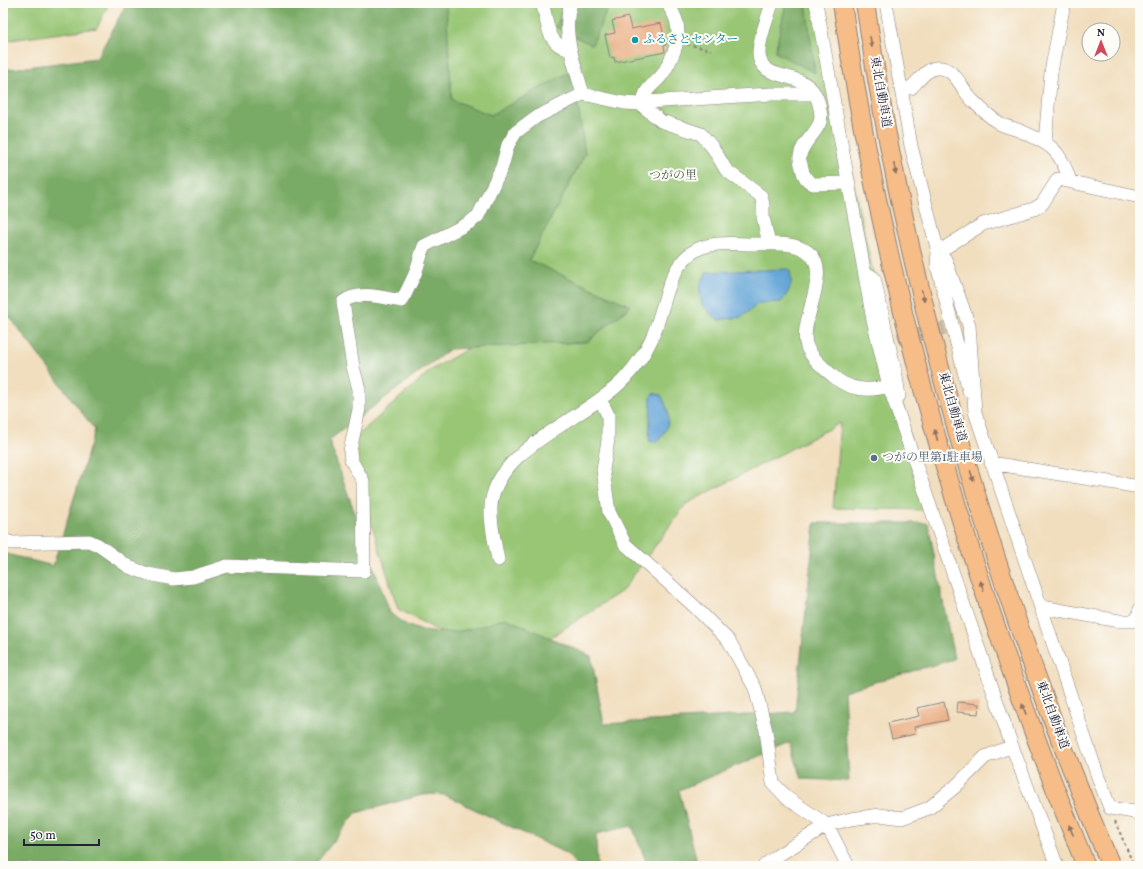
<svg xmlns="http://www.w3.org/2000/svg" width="1143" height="869" viewBox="0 0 1143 869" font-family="Vollkorn,'Noto Serif JP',serif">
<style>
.green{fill:#98c675;stroke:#5d7458}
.forest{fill:#7aab66;stroke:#4e6650}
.water{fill:#64a4d7;stroke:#436389}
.building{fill:#eaae85}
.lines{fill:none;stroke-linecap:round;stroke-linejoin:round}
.minor-tunnel{stroke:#c8b8a4;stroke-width:13;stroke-dasharray:13 6;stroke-linecap:butt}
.minor-casing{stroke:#8a807c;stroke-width:14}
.highway-casing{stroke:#8a807c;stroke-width:20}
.path{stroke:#8a807c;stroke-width:2;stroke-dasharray:3 3;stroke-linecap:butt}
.minor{stroke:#fff;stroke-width:13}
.highway{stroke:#f7bd88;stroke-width:18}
.oneway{fill:#8c7062}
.culture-dot{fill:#0f9aa8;stroke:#fdfcf7;stroke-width:1.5}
.service-dot{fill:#5c6f8a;stroke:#fdfcf7;stroke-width:1.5}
.labels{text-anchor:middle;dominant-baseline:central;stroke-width:4;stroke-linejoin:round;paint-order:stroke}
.culture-label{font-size:12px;fill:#0d838f;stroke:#fdfcf7;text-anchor:start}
.street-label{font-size:12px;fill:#22223b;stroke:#fdfcf7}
.park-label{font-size:12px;fill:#4b5b4f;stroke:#fdfcf7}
.service-label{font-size:12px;fill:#4e5e75;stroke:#fdfcf7;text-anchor:start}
</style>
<rect width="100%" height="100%" fill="#fdfcf7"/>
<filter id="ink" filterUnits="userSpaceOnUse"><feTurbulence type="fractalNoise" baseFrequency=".025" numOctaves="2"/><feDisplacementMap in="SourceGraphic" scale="8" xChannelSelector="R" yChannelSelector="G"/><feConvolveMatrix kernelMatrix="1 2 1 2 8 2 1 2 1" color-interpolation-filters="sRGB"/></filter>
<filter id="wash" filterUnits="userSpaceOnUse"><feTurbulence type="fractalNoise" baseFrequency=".012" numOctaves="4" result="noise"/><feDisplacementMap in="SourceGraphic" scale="16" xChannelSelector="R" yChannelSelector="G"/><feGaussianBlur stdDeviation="0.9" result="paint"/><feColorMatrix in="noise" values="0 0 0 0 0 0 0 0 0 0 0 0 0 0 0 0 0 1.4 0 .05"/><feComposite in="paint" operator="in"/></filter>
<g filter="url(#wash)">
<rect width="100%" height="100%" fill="#f1debe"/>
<path class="green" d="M3 3H109L97 28 3 41Z
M310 3H813L926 510 833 508 840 423 686 504 622 591 505 667 398 609 347 445 431 370 551 300Z"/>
<path class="forest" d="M127 3H446L452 100 491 115 573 70 585 154 529 260 631 306 587 342 450 349 329 440 390 613C395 616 399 621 405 624 436 641 475 629 505 618L591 656 604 724 795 712 815 523H928L954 659 844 691 849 781 802 779 790 743 679 790 698 866H648L632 826 596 834 597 866H577L567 854 445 795 426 794 356 813 317 862 308 866H3V553L53 566 95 430 3 308V70L97 58Z
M566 3H610L592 45 556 27Z
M786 3H806L815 73 775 52Z"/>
<path class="water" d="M789 269C794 283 790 291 781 302L759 303 742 317 718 320 702 305 699 286 707 272Z
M654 393 661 395C671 414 672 425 657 442L649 441 651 397Z"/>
<g id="blocks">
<path class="building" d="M628 17 631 29 661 23 666 45H664L665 52 615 62 614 57 610 58 605 35 615 33 612 21Z
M944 702 948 720 914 727 915 734 892 739 888 723 919 716 917 708Z
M958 702 979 704 978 714 957 712Z"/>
</g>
</g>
<g filter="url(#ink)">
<use href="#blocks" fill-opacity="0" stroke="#8a807c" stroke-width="1"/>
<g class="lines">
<path class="minor-tunnel" d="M898 339 945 328"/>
<defs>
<path id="minor" d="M542 3C549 24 545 43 570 50
M571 3C561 33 575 65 583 94
M772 3C768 18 759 37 759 53 759 85 808 67 818 101 820 106 822 117 820 122 816 134 801 144 800 156 799 159 801 164 802 168 803 175 807 181 813 184L849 183
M816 3 873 320 889 386 1012 746 1057 866
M886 3 911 146 938 252 937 265 969 391
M901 88H911C919 80 928 66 941 68 956 70 963 91 972 100 981 109 990 118 1001 124 1006 127 1013 128 1018 130 1049 143 1060 148 1070 181
M644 103C643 87 657 84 664 72 676 52 685 29 670 8
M640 104 647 102 771 94H815
M1045 142 1051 72 1064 3
M938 252 945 259 969 325 975 412 1098 777 1110 808 1140 813
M938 252 983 224 1034 209 1042 204 1058 179 1140 197
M866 273 874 278 896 376 899 396
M600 399 608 415V440L603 470 609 512 625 544 693 605 729 641 755 688 766 731 773 783 787 798 827 825 848 866
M991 463 1140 487
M3 540 12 543 89 541 98 545 129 567 148 574 174 579 193 577 227 566 364 571 363 481 351 460 350 451 359 409V389L353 367 343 302C358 290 384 298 402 301L415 274 424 246 469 223 478 216 502 167 508 145 516 132 536 117 583 94 624 103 640 104 661 121 701 134 713 148 726 170 761 196 763 204V217L769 244
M498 560C495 543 490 525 491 507 494 447 588 419 625 378 635 367 645 353 651 340 665 312 666 266 696 250 713 241 734 244 752 244 770 244 793 241 808 252 834 271 797 322 807 347 812 359 824 368 833 376 848 390 869 392 889 386
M1042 607 1119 621H1137L1140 609
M764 866 777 856 827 825 851 819 880 815 902 818 929 808 956 786 985 757 1012 746"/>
<path id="highway" d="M842 3C885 299 973 590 1086 866
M865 3C908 299 995 591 1111 866"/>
</defs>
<use href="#minor" class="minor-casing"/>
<use href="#highway" class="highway-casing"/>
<path class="path" d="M687 44 711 50
M1115 821 1134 866"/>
<use href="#minor" class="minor"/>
<use href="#highway" class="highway"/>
</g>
<defs><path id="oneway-solid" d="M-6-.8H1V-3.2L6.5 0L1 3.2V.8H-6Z"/></defs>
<g class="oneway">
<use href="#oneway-solid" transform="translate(871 42) rotate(80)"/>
<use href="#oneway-solid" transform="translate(895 169) rotate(78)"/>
<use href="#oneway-solid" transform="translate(923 296) rotate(77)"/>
<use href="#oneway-solid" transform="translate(936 435) rotate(-105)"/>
<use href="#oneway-solid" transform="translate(972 476) rotate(73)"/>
<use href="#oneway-solid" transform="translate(982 586) rotate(-108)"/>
<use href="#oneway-solid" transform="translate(1024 709) rotate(-110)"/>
<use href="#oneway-solid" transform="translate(1071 830) rotate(-112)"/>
</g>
</g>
<circle class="culture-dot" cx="635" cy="40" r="4"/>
<circle class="service-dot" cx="874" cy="458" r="4"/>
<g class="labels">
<g class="culture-label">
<text x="643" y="40">ふるさとセンター</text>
</g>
<g class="street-label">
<text transform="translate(880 92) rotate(80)">東北自動車道</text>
<text transform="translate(952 407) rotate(74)">東北自動車道</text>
<text transform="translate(1052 715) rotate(70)">東北自動車道</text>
</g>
<g class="park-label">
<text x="673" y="176">つがの里</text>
</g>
<g class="service-label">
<text x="882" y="458">つがの里第1駐車場</text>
</g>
</g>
<rect width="1143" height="869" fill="none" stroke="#fdfcf7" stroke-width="16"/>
<g transform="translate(1101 42)"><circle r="19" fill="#fdfcf7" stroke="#a5a5ac"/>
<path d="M0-3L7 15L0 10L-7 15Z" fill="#d1495b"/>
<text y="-6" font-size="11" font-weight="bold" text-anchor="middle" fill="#22223b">N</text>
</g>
<path d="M24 839v6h75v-6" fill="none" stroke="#22223b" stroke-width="2"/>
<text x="30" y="839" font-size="12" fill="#22223b" stroke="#fdfcf7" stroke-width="3" paint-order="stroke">50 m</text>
</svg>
